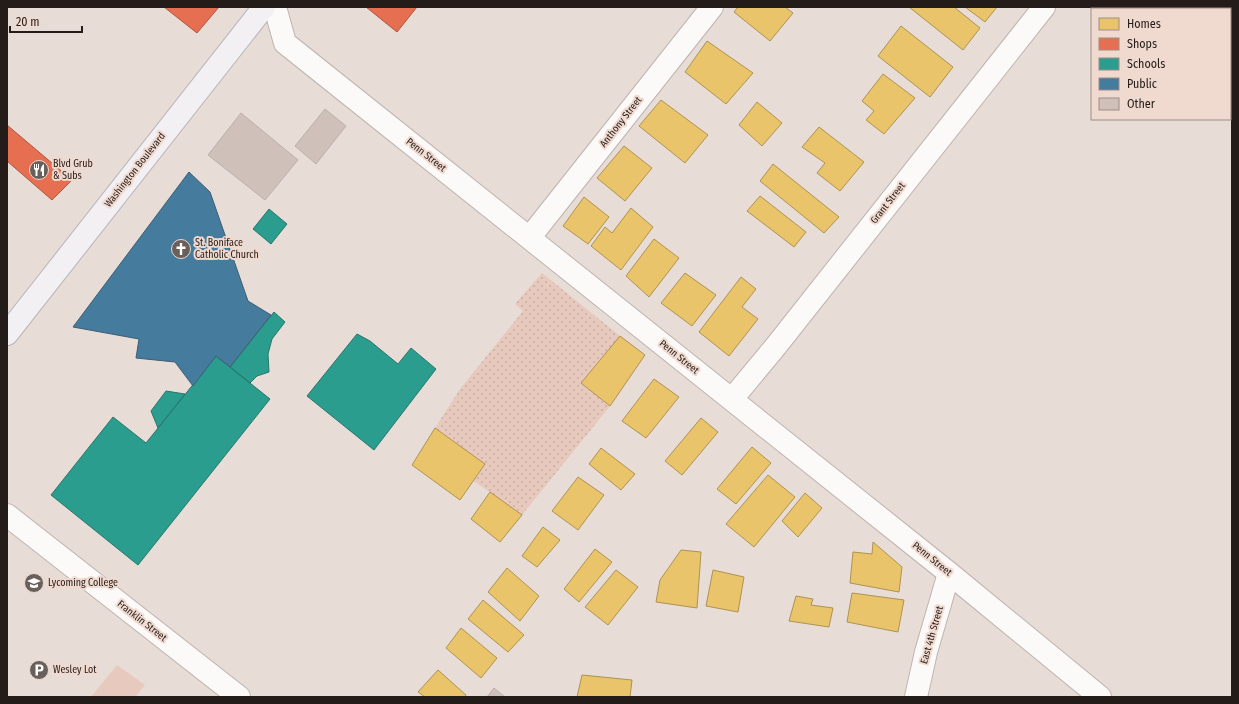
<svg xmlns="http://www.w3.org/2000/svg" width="1239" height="704" viewBox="0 0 1239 704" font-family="'Fira Sans Condensed',sans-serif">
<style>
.grass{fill:#e7c9bd}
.park{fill:url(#park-dots)}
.homes{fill:#e9c46a;stroke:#ae9251}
.shops{fill:#e76f51;stroke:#ac5640}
.schools{fill:#2a9d8f;stroke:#28766b}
.public{fill:#457b9d;stroke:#3b5e75}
.building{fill:#cfc0ba;stroke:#b9b0ac}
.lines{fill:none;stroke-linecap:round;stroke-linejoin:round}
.minor-casing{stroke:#bdb3af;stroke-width:24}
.tertiary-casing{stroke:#bdb3af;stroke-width:24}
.primary-casing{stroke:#b9b4b7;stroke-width:24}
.minor{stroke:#fcfaf9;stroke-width:22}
.tertiary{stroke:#fcfaf9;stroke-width:22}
.primary{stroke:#f2f0f3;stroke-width:22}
.labels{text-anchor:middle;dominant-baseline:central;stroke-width:4;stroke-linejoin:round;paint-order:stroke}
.street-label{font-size:10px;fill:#241c18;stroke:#f0d9cf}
.poi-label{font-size:10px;fill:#241c18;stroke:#f0d9cf;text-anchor:start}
</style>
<defs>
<pattern id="park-dots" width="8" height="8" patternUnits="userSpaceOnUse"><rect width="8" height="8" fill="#e7c9bd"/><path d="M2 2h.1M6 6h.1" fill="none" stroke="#c6aca2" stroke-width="1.8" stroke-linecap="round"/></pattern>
</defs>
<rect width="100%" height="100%" fill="#e8dcd7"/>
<path class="grass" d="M117 665 145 685 135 697H91Z"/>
<path class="park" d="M542 273 620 336 581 383 610 406 522 515 474 481 485 464 435 428 460 389 523 311 515 304Z"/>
<path class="homes" d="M738 7H785L793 13 770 41 734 12Z
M909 7H954L980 28 963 50Z
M965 7H997L985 22Z
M901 26 953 67 930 97 878 56Z
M707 41 753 73 726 104 685 72Z
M883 74 915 98 884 134 866 120 874 111 862 101Z
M661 100 708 135 685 163 639 126Z
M757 102 782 123 762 146 739 125Z
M819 127 864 162 840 191 817 173 825 163 802 147Z
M624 146 652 168 625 201 597 178Z
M773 164 839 217 824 233 760 181Z
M760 196 806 232 794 247 747 211Z
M584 197 609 217 588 244 563 226Z
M631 208 653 227 621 270 591 246 605 227 612 233Z
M654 239 679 258 649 297 626 276Z
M685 273 716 295 692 326 661 303Z
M741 277 756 289 742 307 758 319 729 356 699 332Z
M620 336 645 355 610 406 581 383Z
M654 379 679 397 646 438 622 421Z
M701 418 718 432 682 475 665 461Z
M435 428 485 464 460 500 412 465Z
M752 447 771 463 736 504 717 489Z
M601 448 635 474 621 490 589 464Z
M768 475 795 497 754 547 726 524Z
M578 477 604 495 578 530 552 511Z
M490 492 522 515 500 542 471 519Z
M805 493 822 508 798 537 782 521Z
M543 527 560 540 537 567 522 556Z
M873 542 902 567 899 592 850 583 853 552 872 554Z
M595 549 612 562 579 602 564 589Z
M681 550 701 552 697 608 656 602 660 580Z
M507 568 539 596 520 621 488 592Z
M616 570 638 587 608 625 585 607Z
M713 570 744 577 738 612 706 606Z
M852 593 904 600 898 632 847 622Z
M796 596 813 599 811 605 833 608 829 627 789 621Z
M483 600 524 635 508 652 468 619Z
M461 628 497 658 481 678 446 648Z
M438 670 466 695 465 697H425L418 692Z
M582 675 632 680 630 697H577Z"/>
<path class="shops" d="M164 7H219L197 33Z
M366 7H417L397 32Z
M7 125 72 180 52 200 7 161Z"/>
<path class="schools" d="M269 209 287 224 271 244 253 229Z
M274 312 285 322 272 339 268 354 269 372 257 376 250 383 230 367Z
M357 334 370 341 398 364 411 348 436 369 374 450 307 396Z
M216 356 270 399 138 565 51 495 113 417 146 443Z
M166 391 185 394 158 428 151 411Z"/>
<path class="public" d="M189 172 210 192 248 301 271 315 230 367 216 356 193 386 175 362 136 358 139 339 73 327Z"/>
<path class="building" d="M325 109 346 126 316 164 295 146Z
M241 113 298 160 265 200 208 155Z
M494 688 505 697H487Z"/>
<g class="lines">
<defs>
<path id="minor" d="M275 7 285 43 949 573 1100 697
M530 237 712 7
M732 399 776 346 1044 7
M916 697 926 652 949 573"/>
<path id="tertiary" d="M7 515 239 697"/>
<path id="primary" d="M7 334 264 7"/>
</defs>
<use href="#minor" class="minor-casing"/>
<use href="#tertiary" class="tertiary-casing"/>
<use href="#primary" class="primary-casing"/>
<use href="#minor" class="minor"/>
<use href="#tertiary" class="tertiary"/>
<use href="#primary" class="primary"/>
</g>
<defs>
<symbol id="restaurant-disc" viewBox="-11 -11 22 22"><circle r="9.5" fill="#695f5b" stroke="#f0d9cf"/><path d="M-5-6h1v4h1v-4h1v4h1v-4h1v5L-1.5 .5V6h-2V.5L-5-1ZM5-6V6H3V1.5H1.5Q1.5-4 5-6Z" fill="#fff"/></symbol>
<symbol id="church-disc" viewBox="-11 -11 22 22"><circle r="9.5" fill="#695f5b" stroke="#f0d9cf"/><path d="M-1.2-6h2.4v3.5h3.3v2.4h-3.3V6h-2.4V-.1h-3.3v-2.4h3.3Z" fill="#fff"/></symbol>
<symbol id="university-disc" viewBox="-11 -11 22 22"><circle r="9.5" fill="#695f5b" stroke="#f0d9cf"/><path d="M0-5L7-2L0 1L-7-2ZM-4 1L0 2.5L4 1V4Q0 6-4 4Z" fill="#fff"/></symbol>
<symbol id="parking-disc" viewBox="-11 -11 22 22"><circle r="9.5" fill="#695f5b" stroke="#f0d9cf"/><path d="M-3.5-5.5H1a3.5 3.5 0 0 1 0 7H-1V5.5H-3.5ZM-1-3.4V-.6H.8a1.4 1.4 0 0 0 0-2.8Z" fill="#fff"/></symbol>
</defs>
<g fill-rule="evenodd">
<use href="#restaurant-disc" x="28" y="159" width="22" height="22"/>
<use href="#church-disc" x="170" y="238" width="22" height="22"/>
<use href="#university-disc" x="23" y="572" width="22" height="22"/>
<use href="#parking-disc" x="28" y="659" width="22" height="22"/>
</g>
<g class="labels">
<g class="street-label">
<text transform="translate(621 122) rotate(-52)">Anthony Street</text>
<text transform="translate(426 155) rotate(38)">Penn Street</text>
<text transform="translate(135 170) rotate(-52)">Washington Boulevard</text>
<text transform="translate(888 203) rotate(-52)">Grant Street</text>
<text transform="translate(679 357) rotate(39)">Penn Street</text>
<text transform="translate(932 559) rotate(39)">Penn Street</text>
<text transform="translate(142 621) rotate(38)">Franklin Street</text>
<text transform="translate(932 635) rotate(-74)">East 4th Street</text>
</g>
<g class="poi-label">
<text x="53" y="164">Blvd Grub<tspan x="53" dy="12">&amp; Subs</tspan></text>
<text x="195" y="243">St. Boniface<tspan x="195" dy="12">Catholic Church</tspan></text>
<text x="48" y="583">Lycoming College</text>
<text x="53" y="670">Wesley Lot</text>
</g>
</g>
<rect width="1239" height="704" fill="none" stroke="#241c18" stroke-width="16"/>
<rect x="1091" y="8" width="140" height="112" fill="#f0d9cf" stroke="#9e8d86"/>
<rect x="1099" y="18" width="20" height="12" fill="#e9c46a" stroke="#9e8d86"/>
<text x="1127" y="28" font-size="12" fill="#241c18">Homes</text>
<rect x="1099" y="38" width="20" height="12" fill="#e76f51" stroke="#9e8d86"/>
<text x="1127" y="48" font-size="12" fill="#241c18">Shops</text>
<rect x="1099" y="58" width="20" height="12" fill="#2a9d8f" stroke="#9e8d86"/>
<text x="1127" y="68" font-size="12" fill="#241c18">Schools</text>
<rect x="1099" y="78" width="20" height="12" fill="#457b9d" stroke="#9e8d86"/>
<text x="1127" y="88" font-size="12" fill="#241c18">Public</text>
<rect x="1099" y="98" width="20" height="12" fill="#cfc0ba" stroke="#9e8d86"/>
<text x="1127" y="108" font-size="12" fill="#241c18">Other</text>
<path d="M10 26v6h72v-6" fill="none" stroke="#241c18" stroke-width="2"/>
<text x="16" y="26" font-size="12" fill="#241c18" stroke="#f0d9cf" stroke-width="3" paint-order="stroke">20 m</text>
</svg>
